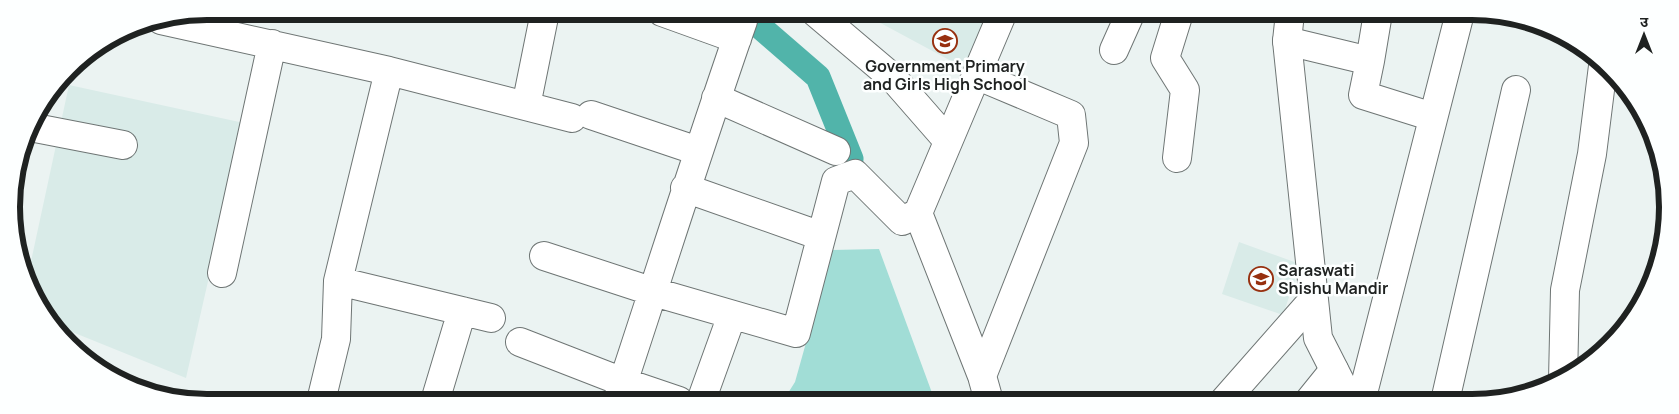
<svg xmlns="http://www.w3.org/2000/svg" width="1679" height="414" viewBox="0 0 1679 414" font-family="Manrope,'Noto Sans Devanagari',sans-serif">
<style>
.built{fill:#d9ebe8}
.green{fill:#a1ddd6}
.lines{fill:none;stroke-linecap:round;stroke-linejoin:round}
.canal{stroke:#51b4aa;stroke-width:25}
.street-casing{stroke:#6e7574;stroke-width:30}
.secondary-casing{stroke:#6e7574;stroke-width:30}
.street{stroke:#fff;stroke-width:28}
.secondary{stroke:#fff;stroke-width:28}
.labels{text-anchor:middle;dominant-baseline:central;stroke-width:5;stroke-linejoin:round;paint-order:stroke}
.poi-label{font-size:16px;font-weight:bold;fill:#1f2221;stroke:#fdffff}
.rim{fill:none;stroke:#1f2221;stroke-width:6}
</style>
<rect width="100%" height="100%" fill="#ebf3f2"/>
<path class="built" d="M860 12H990L966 69Z
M69 85 244 123 186 378 50 323 27 280Z
M1239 242 1300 264 1283 315 1222 294Z"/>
<path class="green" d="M879 249 935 401H783L795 382 832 250Z"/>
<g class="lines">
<path class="canal" d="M743 12 818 77 851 159"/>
<defs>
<path id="street" d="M662 12 737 39
M815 12 893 78 948 141
M161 20 389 71 572 118
M1287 41 1370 61 1363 95 1433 117
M1114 50 1131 12
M1370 61 1378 13
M976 75 1071 115 1074 143 982 376
M716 98 836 151
M526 106 545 12
M591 115 698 151
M30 127 123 145
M1177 158 1185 90 1165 58 1179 13
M685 188 821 236
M918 213 982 376 989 401
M544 256 654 292 796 333 836 181 855 174 902 221 918 213 1003 12
M222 273 272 44
M338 281 491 318
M520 342 623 382 679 401
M1563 380 1565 290 1592 154 1603 66
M321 401 336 339 338 281 389 71
M435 401 462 311
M617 401C659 274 699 147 743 21
M701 401 732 315
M1224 401 1313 300
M1309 401 1334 370
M1361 401 1460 13
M1445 401 1516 90"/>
<path id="secondary" d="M1290 13 1287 41 1318 338 1350 401"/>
</defs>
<use href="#street" class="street-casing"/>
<use href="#secondary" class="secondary-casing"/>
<use href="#street" class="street"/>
<use href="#secondary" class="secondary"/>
</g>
<defs>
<symbol id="school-ring" viewBox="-11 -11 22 22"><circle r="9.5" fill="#fdffff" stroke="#97300f" stroke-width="1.5"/><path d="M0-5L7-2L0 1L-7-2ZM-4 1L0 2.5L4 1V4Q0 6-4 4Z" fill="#97300f"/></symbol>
</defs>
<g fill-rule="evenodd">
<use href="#school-ring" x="931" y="27" width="28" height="28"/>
<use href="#school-ring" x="1247" y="265" width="28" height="28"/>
</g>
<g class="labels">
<g class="poi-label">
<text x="945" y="66">Government Primary<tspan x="945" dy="18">and Girls High School</tspan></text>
<text x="1278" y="270" text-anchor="start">Saraswati<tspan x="1278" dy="18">Shishu Mandir</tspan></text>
</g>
</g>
<path d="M0 0H1679V414H0ZM207 20H1472A187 187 0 0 1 1659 207V207A187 187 0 0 1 1472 394H207A187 187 0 0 1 20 207V207A187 187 0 0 1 207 20Z" fill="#fdffff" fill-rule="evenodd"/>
<path class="rim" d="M207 20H1472A187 187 0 0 1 1659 207V207A187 187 0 0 1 1472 394H207A187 187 0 0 1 20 207V207A187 187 0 0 1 207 20Z"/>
<g transform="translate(1644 35)" stroke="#fdffff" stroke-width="4" paint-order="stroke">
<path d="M0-4L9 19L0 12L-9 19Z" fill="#1f2221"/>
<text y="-8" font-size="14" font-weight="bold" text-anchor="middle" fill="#1f2221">उ</text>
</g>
</svg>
